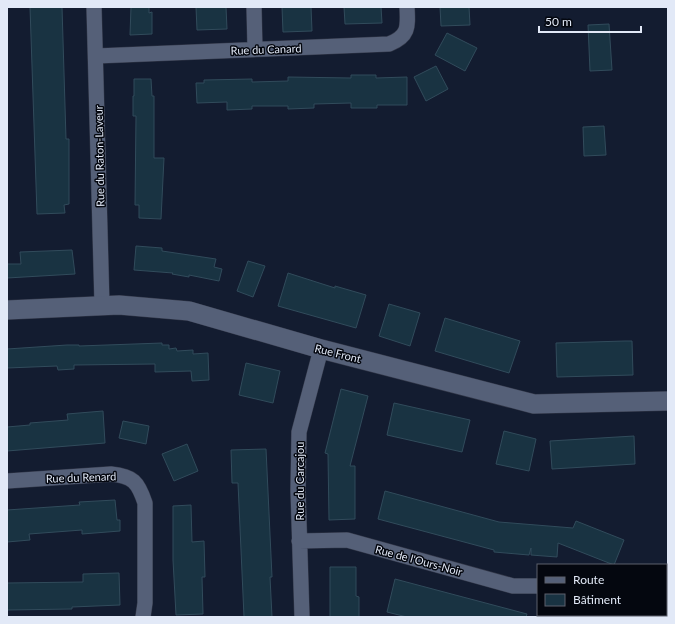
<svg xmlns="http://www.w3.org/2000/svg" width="675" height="624" viewBox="0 0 675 624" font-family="Lato,sans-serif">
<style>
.building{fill:#193342;stroke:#314b5b}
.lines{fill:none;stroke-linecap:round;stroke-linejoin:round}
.minor-casing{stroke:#333849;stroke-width:16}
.tertiary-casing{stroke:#333849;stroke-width:20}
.minor{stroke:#556078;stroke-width:15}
.tertiary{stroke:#556078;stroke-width:19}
.labels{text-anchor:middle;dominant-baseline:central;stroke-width:3;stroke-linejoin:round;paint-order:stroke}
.street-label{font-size:11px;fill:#e2e9f7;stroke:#04070f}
</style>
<rect width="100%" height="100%" fill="#131c30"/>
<path class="building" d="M30 7H62L66 139H69V204L64 205 65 213 37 214Z
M131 7H149V13L152 12V34L130 35Z
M196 7H226L227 29 197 30Z
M282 7H311L312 31 283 32Z
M344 7H381L382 23 345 24Z
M440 7H469L470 25 441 26Z
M609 24 612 70 590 71 588 25Z
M447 33 477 48 465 71 435 55Z
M436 66 448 89 426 101 414 77Z
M351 75H376V78L407 77V105H377V108H351V103L314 104V108L288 109V106H252V109L227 110V102L197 103 196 83H204V80L252 79V82L288 81V77L351 78Z
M134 79H151L152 96H154V158H164L161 219 139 218V205H135L136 116H133V96H134Z
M604 126 606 155 584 156 583 127Z
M136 246 162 248V251L216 259 214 267 222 269 219 281 189 275V277L172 274 173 273 134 270Z
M72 250 75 274 7 278V264H21L20 252Z
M248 261 265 266 253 297 237 291Z
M288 273 335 288V286L366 295 356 328 278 306Z
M389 304 420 313 410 346 379 336Z
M445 318 520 341 509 373 435 351Z
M625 341H632L633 375 557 377 556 343Z
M162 343V345H169V349L176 348 177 351 193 350V354L208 353 209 380 192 381 191 371 155 372V364L74 365V369L58 370 57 366 7 368V349L67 345H79V346Z
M246 363 280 371 273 403 239 395Z
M341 389 368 396 350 466H355V519L329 520 328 454 325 453Z
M394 403 470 420 462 452 387 435Z
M103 411 105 443 7 451V427L30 425V423L68 420 67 414Z
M123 421 149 426 146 444 119 438Z
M504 431 536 439 529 471 496 464Z
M634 436 635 464 552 469 550 441Z
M187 444 198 471 174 481 162 454Z
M266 449 272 577H270L272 617H244L238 483H232L231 450Z
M385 491 499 522 573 528 576 521 624 540 614 565 558 543 557 557 531 555V548L529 555 494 552V550L378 519Z
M115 500 117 520H120V531L82 534V530L29 534 30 540 7 542V510L80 505 79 502Z
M191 505 192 542 204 541 205 577H202L203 614 176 615 173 560V506Z
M330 567H356V596L359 597V617H330Z
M119 573 120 605 72 607V609L7 610V583L83 582V574Z
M395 579 527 614 526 617H407L387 612Z"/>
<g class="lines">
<defs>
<path id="minor" d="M94 7 102 305
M254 7 255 49
M96 56 389 44C409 36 408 27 407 7
M7 481 111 474C133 476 138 482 145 503V603L143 617
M299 541 347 540 513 586H538
M590 615V617
M302 617 298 490 299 432 321 349"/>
<path id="tertiary" d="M7 310 119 305 189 311 321 349 534 404 668 401"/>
</defs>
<use href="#minor" class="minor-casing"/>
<use href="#tertiary" class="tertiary-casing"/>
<use href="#minor" class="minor"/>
<use href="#tertiary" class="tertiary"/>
</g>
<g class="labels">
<g class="street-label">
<text transform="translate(266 49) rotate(-2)">Rue du Canard</text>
<text transform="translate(99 156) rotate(-91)">Rue du Raton-Laveur</text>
<text transform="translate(338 353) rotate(14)">Rue Front</text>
<text transform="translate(81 477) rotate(-2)">Rue du Renard</text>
<text transform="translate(299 481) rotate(-90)">Rue du Carcajou</text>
<text transform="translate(419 560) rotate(15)">Rue de l'Ours-Noir</text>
</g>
</g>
<rect width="675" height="624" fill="none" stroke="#e2e9f7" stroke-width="16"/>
<rect x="537" y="564" width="130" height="52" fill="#04070f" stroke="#5d616c"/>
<rect x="545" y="577" width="20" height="6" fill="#556078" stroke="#5d616c"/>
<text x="573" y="584" font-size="12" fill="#e2e9f7">Route</text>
<rect x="545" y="594" width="20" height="12" fill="#193342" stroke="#5d616c"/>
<text x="573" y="604" font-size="12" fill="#e2e9f7">Bâtiment</text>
<path d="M539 26v6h102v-6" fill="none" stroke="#e2e9f7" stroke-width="2"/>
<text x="545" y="26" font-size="12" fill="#e2e9f7" stroke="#04070f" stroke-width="3" paint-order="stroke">50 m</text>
</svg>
